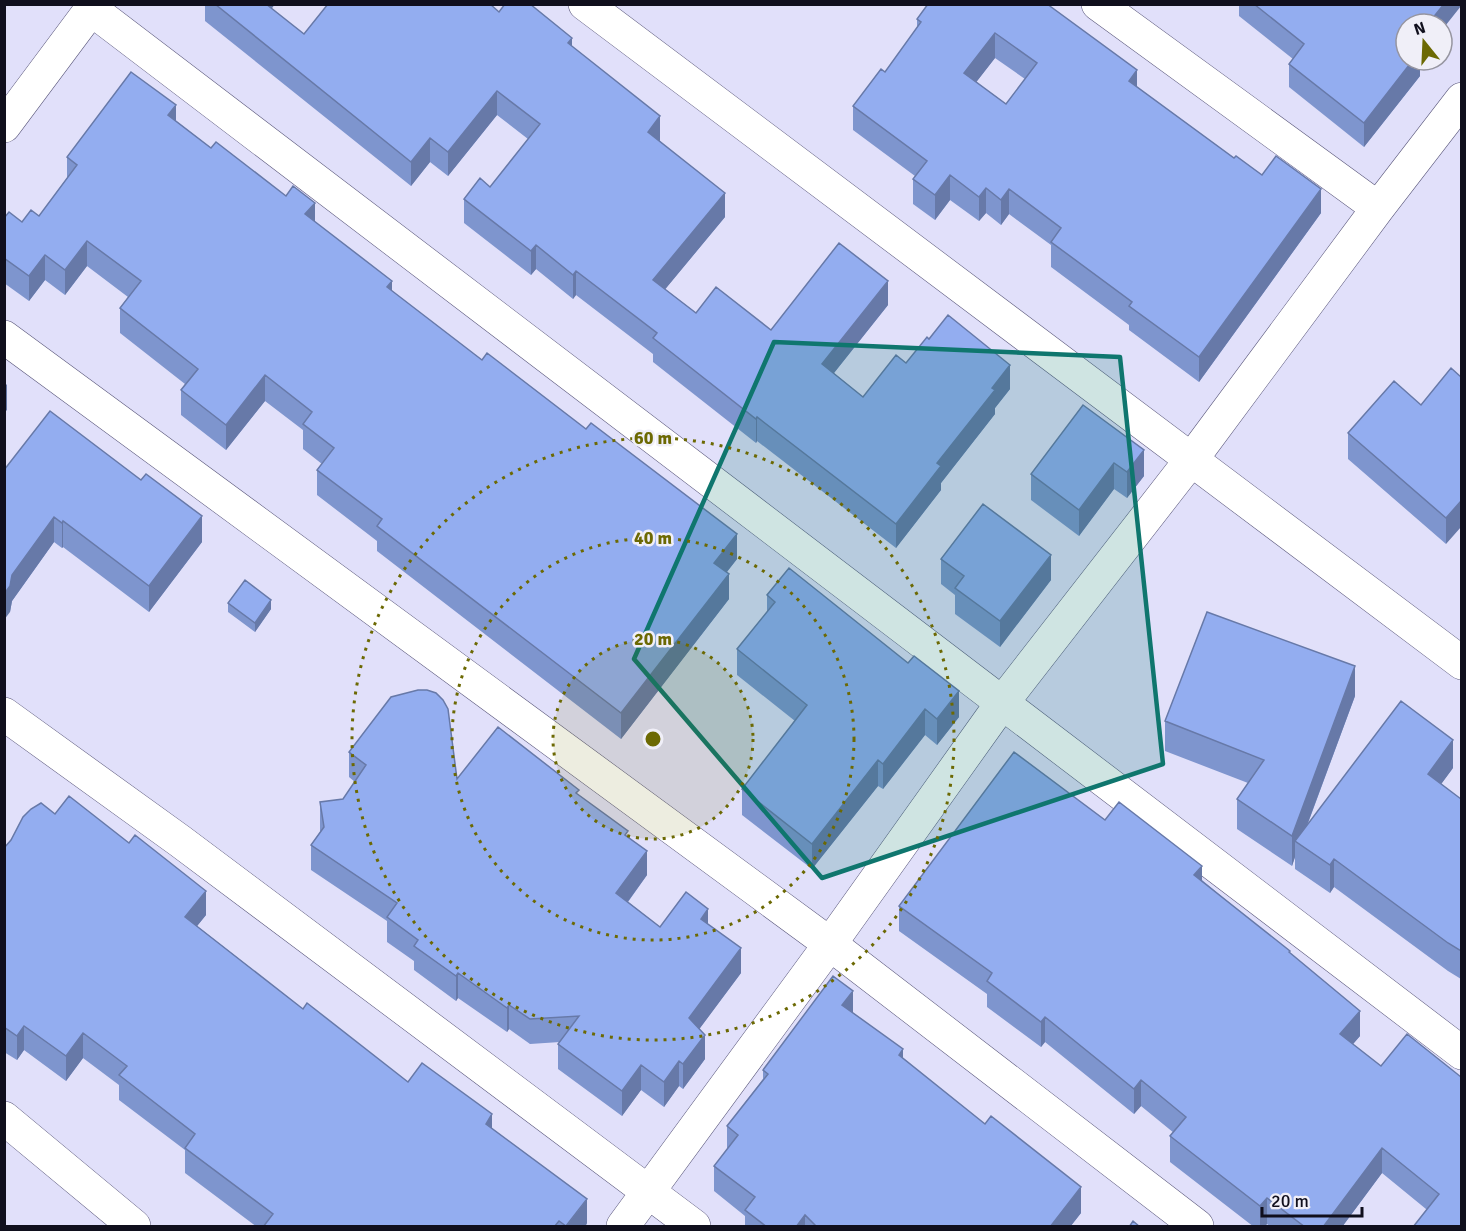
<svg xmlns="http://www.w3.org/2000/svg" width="1466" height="1231" viewBox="0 0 1466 1231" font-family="Signika,sans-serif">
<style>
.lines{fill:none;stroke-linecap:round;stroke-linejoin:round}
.street-casing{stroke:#5a577b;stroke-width:34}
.secondary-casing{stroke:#5a577b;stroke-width:34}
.street{stroke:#fff;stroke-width:33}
.secondary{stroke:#fff;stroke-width:33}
.wall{fill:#7e95ce;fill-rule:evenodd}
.shaded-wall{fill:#6779a8}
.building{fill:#93adf0;stroke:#6779a8;stroke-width:1.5;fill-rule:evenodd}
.marked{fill:#0f766e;fill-opacity:0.2;stroke:#0f766e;stroke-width:4.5;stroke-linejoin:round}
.ring{fill:none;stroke:#6c6903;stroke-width:3;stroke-dasharray:3 6}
.centre{fill:#6c6903;stroke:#f0eff8;stroke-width:3}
.ring-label{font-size:18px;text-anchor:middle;font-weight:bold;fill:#6c6903;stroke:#f0eff8;stroke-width:5;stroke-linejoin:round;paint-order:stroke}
</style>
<rect width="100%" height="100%" fill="#e1e0fa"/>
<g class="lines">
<defs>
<path id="street" d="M585 4 1462 663
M1098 4 1378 208
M91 9 1462 1053
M4 337 830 944 1197 1226
M4 714 180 841 694 1226
M623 1226 830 944 1002 703 1191 460 1378 208 1462 99"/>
<path id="secondary" d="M4 126 95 4
M4 1118 134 1226"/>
</defs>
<use href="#street" class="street-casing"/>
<use href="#secondary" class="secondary-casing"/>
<use href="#street" class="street"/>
<use href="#secondary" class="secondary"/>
</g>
<path class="wall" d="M205 4H275L271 9 304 34 499 12 572 46 660 140V141L725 217 665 289 696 313 771 330 888 305 834 373 863 397 906 363 1010 389 995 408V414L941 483V490L896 548 757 441 756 443 653 362V354L576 295 573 299 536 269 531 275 464 223V199L490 187 528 139 497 115 448 176 430 162 411 186 205 21Z
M928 4 1137 87 1234 158 1262 175 1321 213 1199 382 1129 330V325L1051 267V245L1009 214 1001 225 986 213 979 221 950 200 935 220 913 204V179L915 176 853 130V106L885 72 917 28V19ZM995 58 1025 79 1006 104 976 82Z
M1239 4H1461L1406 24 1420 60V76L1364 147 1289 87V64L1293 59 1239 16Z
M176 121 211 148 315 222 392 291 737 559 727 572 729 599 621 739 377 551V541L317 495V470L322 464 303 449V430L265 401 226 450 181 415V390L185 384 120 333V308L128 297 87 266 65 295 45 280 29 301 4 283V218L22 222 39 216 67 178V157Z
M1461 377 1446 544 1348 459V433L1421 405Z
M1144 450V476L1127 498 1114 489 1079 536 1031 500V474Z
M4 470 202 542 149 612 63 547 62 548 54 542 12 601 10 612Z
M941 559 1051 580 1000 647 955 614V595L941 584Z
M767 595 959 717 937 745 925 735 883 789 878 786 812 869 742 815V789L795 721 737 675V649L767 612Z
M228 603 271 609 255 632 228 612Z
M1355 696 1307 826 1453 768 1441 784 1461 799V979L1448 971 1334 887 1330 893 1295 869V857L1292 866 1237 829V799L1248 783 1165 751V721Z
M349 752 457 779 579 795 628 837 647 875 628 902 660 927 708 924 741 973 699 1029 705 1059 683 1089 679 1086 664 1107 641 1090 622 1116 558 1069V1044L560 1042 530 1044 509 1029 507 1032 458 998 456 1001 414 970V961L387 942V921L311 870V845L320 832V802L343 799 355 782 349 777Z
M55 814 206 915 197 926 303 1009 408 1082 492 1129 587 1223 585 1227H257L185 1173V1150L119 1100V1085L83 1058 66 1081 24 1050 17 1060 4 1052V848Z
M1105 820 1202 880 1290 953 1360 1036 1353 1044 1461 1227 1426 1209 1382 1173 1342 1227H1271L1267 1224 1264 1227H1254L1170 1162V1136L1174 1133 1141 1106 1134 1114 1045 1042 1041 1047 987 1007V994L899 931V906Z
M853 1013 903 1058 1081 1213 1070 1227H745V1216L714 1191V1166L727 1150V1126L763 1079V1070Z"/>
<path class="shaded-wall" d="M260 4H275L260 24Z
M1444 4H1461V6L1442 30V24H1428Z
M995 33V58L964 98V73Z
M572 38V62L568 43Z
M1411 60H1420V76L1364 147V123Z
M1137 70V95L1129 81Z
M497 91V115L448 176V152Z
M176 105V130L168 115Z
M660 116V140L648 156V132Z
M430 138V162L411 186V162Z
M950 175V200L935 220V195Z
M986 188V213L979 221V197Z
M1009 189V214L1001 225V200Z
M1321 189V213L1199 382V357Z
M725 193V217L653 304V280Z
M315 203V228L305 214Z
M87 241V266L65 295V270Z
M536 245V269L531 275V251Z
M45 255V280L29 301V276Z
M576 271V295L573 299V275Z
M392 281V307L387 287Z
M888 281V305L822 388V364Z
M1010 365V389L995 408V414L941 483V490L896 548V524L937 463 992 388Z
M265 375V401L226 450V425Z
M7 384V410L4 413V387Z
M757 417V441L756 443V419Z
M1144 450V476L1127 498V472Z
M1114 463V489L1079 536V510Z
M1461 501V527L1446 544V518Z
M202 516V542L149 612V586Z
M54 517V542L12 601 10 612 4 620V594L12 575Z
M63 521V547L62 548V523Z
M737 534V559L714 588V563Z
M1051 555V580L1000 647V621Z
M729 574V599L621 739V713Z
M271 600V609L255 632V623Z
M1355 666V696L1300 844 1295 841V857L1292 866V836Z
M959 691V717L937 745V719Z
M925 709V735L883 789V764Z
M1453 740V768L1428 802V774Z
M878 760V786L812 869V844Z
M647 851V875L616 918V893Z
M1334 859V887L1330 893V865Z
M1202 866V891L1194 875Z
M206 891V915L185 941V917Z
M708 909V934L701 919Z
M741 948V973L689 1043V1018Z
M458 973V998L456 1001V976Z
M853 991V1016L842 1005Z
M509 1005V1029L507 1032V1008Z
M1360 1011V1036L1340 1059V1034Z
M1045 1017V1042L1041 1047V1022Z
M24 1026V1050L17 1060V1036Z
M83 1033V1058L66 1081V1056Z
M705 1035V1059L683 1089V1064Z
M903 1049V1075L899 1055Z
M679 1061V1086L664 1107V1082Z
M641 1065V1090L622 1116V1091Z
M1141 1080V1106L1134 1114V1089Z
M492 1114V1139L486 1124Z
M1382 1148V1173L1342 1227H1323Z
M1081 1187V1213L1070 1227H1050Z
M1267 1198V1224L1264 1227H1260V1206Z
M587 1199V1223L585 1227H566Z
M805 1215V1227H796Z"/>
<path class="building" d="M215 4H266L304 34 328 4H490L499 12 505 4H530L572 38 568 43 660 116 648 132 725 193 653 280 696 313 716 287 771 330 839 243 888 281 822 364 863 397 896 355 906 363 927 337 929 339 948 315 1010 365 992 388 995 390 937 463 941 466 896 524 757 417 756 419 653 338 657 333 576 271 573 275 536 245 531 251 464 199 480 178 490 187 540 124 497 91 448 152 430 138 411 162Z
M928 4H1047L1137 70 1129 81 1234 158 1236 156 1262 175 1276 156 1321 189 1199 357 1129 306 1132 302 1051 242 1061 228 1009 189 1001 200 986 188 979 197 950 175 935 195 913 179 927 161 853 106 881 69 885 72 921 22 917 19ZM995 33 1037 63 1006 104 964 73Z
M1254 4H1444L1428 24H1406V60H1413L1364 123 1289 64 1304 44Z
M131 72 176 105 168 115 211 148 216 142 286 196 293 186 315 203 305 214 392 281 387 287 482 360 487 353 586 429 591 423 737 534 714 563 729 574 621 713 377 526 382 519 317 470 334 448 303 424 312 412 265 375 226 425 181 390 198 369 120 308 141 281 87 241 65 270 45 255 29 276 4 258V218L9 212 22 222 31 210 39 216 77 165 67 157Z
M1451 368 1461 377V501L1446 518 1348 433 1394 381 1421 405Z
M1083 405 1144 450 1127 472 1114 463 1079 510 1031 474Z
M50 411 141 480 146 474 202 516 149 586 63 521 62 523 54 517 12 575 10 586 4 594V470Z
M983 504 1051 555 1000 621 955 588 964 576 941 559Z
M789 568 908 663 914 656 959 691 937 719 925 709 883 764 878 760 812 844 742 789 807 705 737 649 775 602 767 595Z
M245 580 271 600 255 623 228 603Z
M1207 612 1355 666 1292 836 1237 799 1264 760 1165 721Z
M418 690H427L436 693 443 700 448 709 457 779 498 727 579 790 576 793 628 831 625 835 647 851 616 893 660 927 686 892 708 909 701 919 741 948 689 1018 705 1035 683 1064 679 1061 664 1082 641 1065 622 1091 558 1044 579 1016 530 1019 509 1005 507 1008 458 973 456 976 414 946 418 940 387 917 397 903 311 845 324 827 320 802 343 799 366 765 349 752 391 697Z
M1401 701 1453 740 1428 774 1461 799V951L1448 943 1334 859 1330 865 1295 841Z
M1014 752 1105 820 1119 802 1202 866 1194 875 1290 951 1289 952 1360 1011 1340 1034 1381 1066 1407 1034 1461 1077V1227H1413L1439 1194 1382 1148 1323 1227H1305L1267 1198 1260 1206 1170 1136 1186 1117 1141 1080 1134 1089 1045 1017 1041 1022 987 981 992 973 899 906Z
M69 796 129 843 135 835 206 891 185 917 303 1009 307 1003 408 1082 422 1063 492 1114 486 1124 587 1199 566 1226 559 1221 554 1227H263L273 1214 185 1148 195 1134 119 1075 127 1066 83 1033 66 1056 24 1026 17 1036 4 1027V848L11 840 23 817 31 809 41 803 55 814Z
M833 976 853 991 842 1005 903 1049 899 1055 985 1124 991 1116 1081 1187 1050 1227H817L805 1215 796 1227H767L745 1210 755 1197 714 1166 738 1135 727 1126 768 1074 763 1070Z
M1133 1221 1140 1227H1129Z"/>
<path class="marked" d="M774 342 1120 357 1163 764 822 878 634 659Z"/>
<circle cx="653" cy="739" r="100" fill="#6c6903" fill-opacity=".12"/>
<g class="ring">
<circle cx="653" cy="739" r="100"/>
<circle cx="653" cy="739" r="201"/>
<circle cx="653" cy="739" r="301"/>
</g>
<circle cx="653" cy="739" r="9" class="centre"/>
<g class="ring-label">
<text x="653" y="444">60 m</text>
<text x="653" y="544">40 m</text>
<text x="653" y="645">20 m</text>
</g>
<rect width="1466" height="1231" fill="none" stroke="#100f1d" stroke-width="12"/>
<g transform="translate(1424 42) rotate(342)"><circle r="28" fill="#f0eff8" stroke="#9695a0" stroke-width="1.5"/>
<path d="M0-4.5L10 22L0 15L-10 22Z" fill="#6c6903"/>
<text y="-9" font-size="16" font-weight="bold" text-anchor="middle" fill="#100f1d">N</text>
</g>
<path d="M1262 1207v9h100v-9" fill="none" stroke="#100f1d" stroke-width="3"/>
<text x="1271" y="1207" font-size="18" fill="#100f1d" stroke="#f0eff8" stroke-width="4.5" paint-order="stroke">20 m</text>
</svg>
